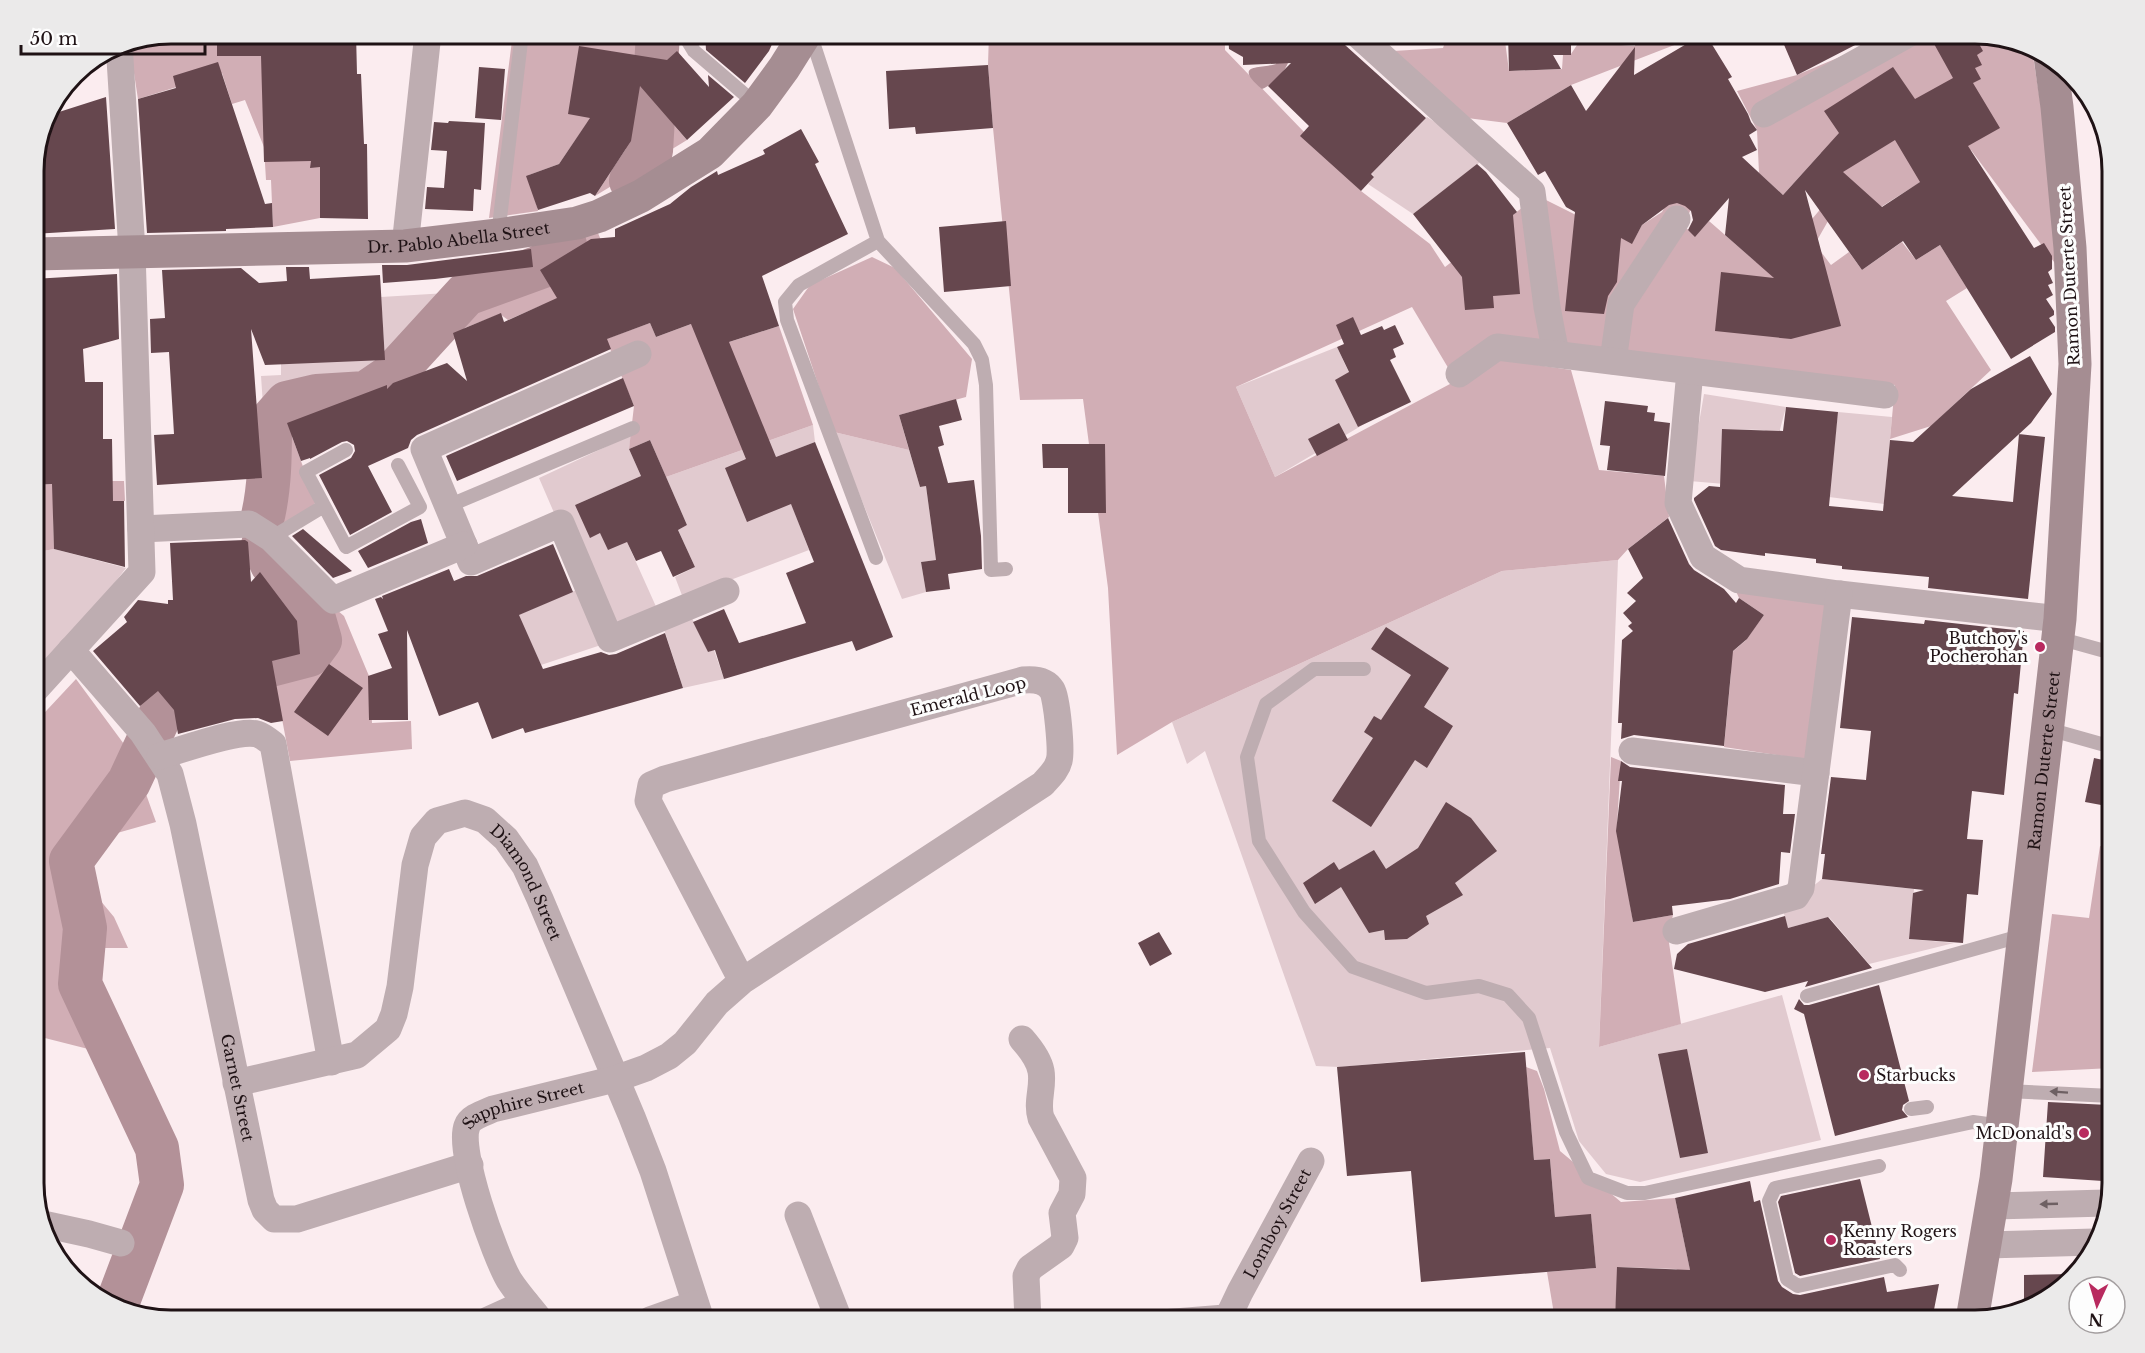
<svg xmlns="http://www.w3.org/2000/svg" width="2145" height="1353" viewBox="0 0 2145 1353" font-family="'Libre Baskerville',serif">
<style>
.green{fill:#e1cacf}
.forest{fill:#d1aeb5}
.water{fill:#b39198}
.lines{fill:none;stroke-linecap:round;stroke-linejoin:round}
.river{stroke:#b39198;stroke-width:44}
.building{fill:#66474e;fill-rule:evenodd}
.lane{stroke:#beadb1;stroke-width:14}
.street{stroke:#beadb1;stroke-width:27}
.secondary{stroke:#a58d92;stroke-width:33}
.oneway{fill:#6e6063}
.poi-dot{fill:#b82a5f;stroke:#fdfdfd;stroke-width:2}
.labels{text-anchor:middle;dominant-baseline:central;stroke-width:6;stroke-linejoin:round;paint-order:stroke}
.street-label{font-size:16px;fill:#1f1215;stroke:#fdfdfd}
.poi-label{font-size:16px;fill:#1f1215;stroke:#fdfdfd;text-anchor:end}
.rim{fill:none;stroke:#1f1215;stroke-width:3}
</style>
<rect width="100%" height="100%" fill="#fbecef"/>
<path class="green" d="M1339 108 1389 156 1427 117 1483 153 1479 163 1413 214 1368 184 1374 176 1323 130Z
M447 293 377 377 355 384 281 396 263 405 261 376 281 375V364L385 358 381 297Z
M1337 347 1371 420 1275 477 1236 387Z
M1704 394 1786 407 1778 437 1764 430 1722 429 1725 484 1689 481Z
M1838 412 1892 417 1884 504 1829 497Z
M813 425 815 442 774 458 809 550 683 598 675 577 695 567 678 530 687 525 666 477Z
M834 432 909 450 920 487 926 486 936 560 921 562 926 592 902 599Z
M631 435 629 449 641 476 575 505 600 533 627 542 658 611 615 627 555 515 539 478Z
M54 549 126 568 64 649 33 684V553Z
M1618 560 1599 1047 1782 995 1821 1140 1640 1182 1606 1174 1579 1141 1550 1048 1339 1067 1316 1066 1205 751 1187 764 1172 722 1502 571Z
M581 588 604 644 541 665 518 615Z
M691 616 708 652 714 650 724 679 683 688 664 629Z
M1822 879 1914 889 1909 939 1954 943 1869 964 1829 917 1788 928 1783 910Z"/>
<path class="forest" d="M183 33H217V56H261L271 76 282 161H311L320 167V218L273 227 271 180H266L264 147 245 100 232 104 222 73 138 99 129 41 155 36 158 43Z
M513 33H661L660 65 667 95 657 106 687 140 595 196 626 149 587 123 559 164 529 175 538 211 489 218Z
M989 33H1225V50L1361 191 1430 244 1445 267 1531 201 1550 340 1450 371 1412 307 1236 387 1275 477 1497 359 1571 370 1599 470 1664 476 1669 517 1628 549 1618 560 1502 571 1172 722 1117 755 1108 588 1083 399 1020 400 993 128 988 65Z
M1636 33H1675L1677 44 1571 85 1507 123 1467 118 1393 51 1443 48 1445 42 1505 41 1509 71 1562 69 1563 55 1571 54 1579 42 1635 46Z
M1856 33H1975L2032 50 2056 201 2057 266 1971 150 1881 207 1821 153 1783 195 1759 173 1757 130 1737 91 1797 75 1861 48Z
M1674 190 1692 206 1684 226 1695 236 1709 221 1756 262 1785 230 1796 238 1823 206 1832 214 1815 244 1831 265 1849 252 1862 270 1902 242 1916 260 1940 245 1967 288 1946 301 1991 370 1931 426 1890 439 1895 385 1558 343 1546 200 1632 243 1642 225 1662 212Z
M598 233 611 264 561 300 540 306 508 320 500 314 432 341 397 380 287 423 316 502 287 537 281 562 344 616 369 676 372 723 411 721 412 749 290 761 271 661 304 647 297 621 247 556 255 514 253 479 262 477 263 405 281 396 355 384 377 377 464 275 533 267 530 244Z
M872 257 895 268 972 359 966 397 899 415 909 450 834 432 793 309 810 285Z
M710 317 723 344 779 326 813 425 666 477 650 440 629 449 634 406 606 339 650 323 656 337Z
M113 481H124L125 501 53 503 54 549 33 553V485Z
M1735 589 1827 601 1810 760 1724 747 1731 673 1717 671V665L1745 641 1764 615 1739 598Z
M76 679 132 755 156 822 96 839 70 864 114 917 128 948H78L73 977 104 1053 33 1035V725Z
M1611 757 1621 761 1617 825 1633 922 1673 915 1668 936 1681 1024 1599 1047Z
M2100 846 2112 849V1068L2032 1072 2052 914 2089 918Z
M1526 1067 1537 1071 1544 1089 1560 1151 1621 1202 1675 1198 1692 1279 1676 1269 1618 1267 1615 1320H1555L1547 1272 1596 1268 1591 1215 1555 1217 1550 1159 1534 1160Z"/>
<path class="water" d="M1277 60 1288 63C1284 73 1272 85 1262 89 1231 63 1262 69 1276 64Z"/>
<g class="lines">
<path class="river" d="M631 181 651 151 658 33
M262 520C270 488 270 454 270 422L287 403 317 396 366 393 391 376 466 294 543 266 565 245
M117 1304 162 1185 157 1148 80 984 85 928 71 861 129 782 164 707 193 685 309 655 320 640 312 612 272 564 263 545"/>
</g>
<path class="building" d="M217 33H356L357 74H361L364 144H367L368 219 320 218V167L310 168 311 161 264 162 261 56H217Z
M705 33H777L769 51 745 83 706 50Z
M1228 33H1340L1345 45 1426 118 1371 174 1374 177 1361 191 1300 136 1309 126 1268 86 1291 63 1243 65V57L1229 49Z
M1508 33H1571V55H1553L1561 69 1509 71Z
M1705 33 1732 77 1728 79 1748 114 1751 122 1757 130 1749 135 1757 150 1742 157 1783 195 1839 133 1824 111 1893 67 1915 99 1953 78 1933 42 1948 33H1973L1983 51 1977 55 1982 65 1975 68 1981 79 1973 83 2000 128 1968 146 2034 248 2044 243 2052 256V269L2048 272 2053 283 2048 285 2053 295 2046 299 2054 311V315L2049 318 2055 327V332L2011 359 1940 245 1916 260 1903 241 1862 270 1805 190 1841 326 1791 339 1715 331 1721 272 1774 278 1725 235 1729 198 1695 237 1688 230 1693 220 1691 211 1685 206 1677 203 1669 205 1642 225 1632 244 1621 238 1617 282 1608 296 1604 314 1565 311 1575 212 1566 207 1545 171 1538 175 1507 123 1571 85 1586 111 1635 47 1634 75ZM1895 140 1920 182 1882 207 1843 172Z
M1779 33H1855L1859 43 1797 75Z
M579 46 667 60 677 51 709 87 708 75 734 97 687 140 640 86 631 141 595 196 590 193 538 210 526 176 559 164 590 118 568 114Z
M218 62 265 204 272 203 273 227 226 229V231L147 233 138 99 176 88 173 76Z
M988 65 993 128 916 134 915 127 889 129 886 71Z
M479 67 505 69 501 120 475 118Z
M106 97 115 229 33 234V161L44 117 55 101 59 112Z
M449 121 485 123 481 190 474 189 473 211 425 209 427 187 444 188 447 151 431 150 434 122 448 123Z
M801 129 819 162 815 164 848 234 762 276 779 326 729 342 776 457 815 442 893 637 856 651 852 641 724 679 715 650 708 652 693 622 724 609 739 643 806 623 786 573 814 562 791 504 747 522 725 468 746 459 691 324 656 337 650 323 607 339 611 349 417 435 411 440 408 448 368 466 392 512 350 535 319 475 351 458 355 451 354 445 347 441 342 442 310 459V458L301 461 287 423 387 385V389L393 383 447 363 467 381 453 333 501 313 504 322 557 298 540 270 591 239 615 237V229L670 204 691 187 717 171 718 175 765 154 763 150Z
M1477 164 1486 172 1517 212 1513 215 1520 294 1493 296 1494 308 1465 310 1462 277 1413 214Z
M1006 221 1011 286 944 292 939 227Z
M531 249 533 267 435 279 383 283 382 265H407Z
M286 267H309L310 279 380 275 385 360 265 365 251 329 262 478 157 485 154 435 174 434 169 352 151 353 150 319 165 318 162 270 241 268 259 283 287 281Z
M117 274 119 339 83 349 85 382H103V439H112L113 501H124L125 567 54 549 52 484 33 485V443L39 442 40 377 33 378V279Z
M1353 317 1361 335 1382 326 1384 330 1395 325 1404 344 1393 349 1396 357 1390 360 1411 402 1358 427 1335 380 1349 372 1337 347 1344 344 1336 325Z
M2030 356 2052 394 2031 423 1952 496 2013 502 2019 434 2045 437 2028 599 1928 588 1929 577 1842 569V566L1816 563V559L1765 553V556L1721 550 1715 546 1694 500V498L1709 486 1720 487 1722 429 1783 431 1786 407 1838 412 1829 506 1883 511 1890 440 1913 442 1971 389Z
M623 378 634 406 457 481 446 456Z
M956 399 962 420 939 426 944 445 938 447 948 483 974 480 981 536 982 569 948 574 950 589 926 592 921 562 936 560 926 486 920 487 899 415Z
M1605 401 1648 406 1647 412 1655 413 1654 421 1670 423 1665 476 1607 470 1610 446 1600 445Z
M1339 423 1348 440 1317 456 1308 439Z
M650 440 687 525 678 530 695 567 673 577 661 551 636 561 627 542 608 550 600 533 590 538 575 505 641 476 629 449Z
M1042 444H1105L1106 513H1068V468H1043Z
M1668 518 1689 564 1694 570 1724 589 1736 603 1739 598 1764 615 1747 639 1733 651 1724 746 1634 735 1621 739 1622 723H1618L1622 640 1633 631 1628 626 1632 623 1623 613 1636 601 1627 593 1643 578 1628 549Z
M421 519 428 543 368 568 358 551 411 522Z
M303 529 352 571 333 578 292 536Z
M245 540 248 542 251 582 260 572 297 621 300 654 272 661 283 721 271 723 258 718 235 719 178 734 174 710 158 691 140 706 93 651 127 622 124 617 138 600 168 604V600H173L170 543Z
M553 544 573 592 519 615 543 669 601 652 609 655 616 654 665 633 683 688 525 733 523 728 492 739 478 702 439 716 407 630 408 720H369L368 676 392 668 378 634 388 631 375 599 381 597 383 599 382 596 449 569 454 581 466 576H477Z
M1852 617 1924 624 1925 620 2024 631 2018 694 2014 693 2004 795 1972 791 1967 839 1983 840 1978 895 1967 894 1963 943 1909 939 1913 893 1924 890 1822 879 1825 854H1821L1831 777 1866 780 1871 731 1840 728Z
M1386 627 1449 668 1424 707 1453 726 1427 768 1415 760 1371 827 1332 801 1373 738 1364 732 1374 716 1381 720 1411 675 1371 649Z
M329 664 363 688 328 736 294 712Z
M2094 758 2112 762V807L2085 802Z
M1621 761 1630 767 1785 785 1783 814H1795L1790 853 1781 852 1779 884 1730 899 1672 906 1673 915 1633 922 1616 831 1622 781H1618Z
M1446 802 1471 818 1497 851 1455 883 1463 895 1426 916 1429 924 1407 939 1385 940 1384 930 1369 933 1341 887 1315 904 1303 883 1334 862 1339 870 1374 850 1386 869 1418 848Z
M1785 916 1788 928 1828 917 1872 968 1805 987 1808 981 1765 992 1674 969 1677 954 1688 944Z
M1159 932 1172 954 1150 966 1138 943Z
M1879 985 1909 1101 1903 1105 1902 1110 1908 1117 1835 1136 1804 1014 1794 1009 1799 999 1804 1005H1809Z
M1687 1049 1708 1153 1680 1158 1658 1054Z
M1525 1052 1534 1160 1550 1159 1555 1217 1591 1214 1596 1268 1421 1282 1411 1171 1347 1176 1337 1067Z
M2048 1102 2108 1105 2103 1181 2043 1177Z
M1860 1179 1880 1259 1800 1276 1795 1273 1778 1202 1781 1196Z
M1750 1181 1754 1202 1760 1200 1778 1281 1782 1287 1793 1294 1800 1295 1884 1277 1887 1292 1939 1284 1932 1320H1615L1617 1267 1690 1270 1675 1198Z
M2073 1274 2043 1302 2024 1307V1275Z"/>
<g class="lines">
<path class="lane" d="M683 33 694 51 757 105
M810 33 878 241 799 285 785 302 787 320 876 558
M498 235 522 33
M878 241 974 344 982 360 986 385 991 570 1006 569
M346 450 306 472 346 547 420 507 398 465
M448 506 633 428
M271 538 324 506
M2058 638 2112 653
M1364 669H1314L1266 704 1247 757 1259 841 1304 912 1353 967 1426 993 1479 986 1508 995 1529 1018 1566 1132 1588 1178 1627 1193H1645L1973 1122 2002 1126
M2048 729 2112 747
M1807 996 2024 935
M2006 1091 2112 1096
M1911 1109 1927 1107
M1879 1166 1775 1188 1769 1201 1787 1279 1798 1286 1895 1265 1900 1270
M1117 1320 1231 1311"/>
<g class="street">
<path d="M1356 33 1532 192 1547 307 1556 354"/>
<path d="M1764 114 1910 33"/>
<path d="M405 246 428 33"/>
<path d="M638 354 424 449 471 562 561 523 610 639 726 591"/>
<path d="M1613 361 1621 304 1677 219"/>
<path d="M1690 371 1678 503 1703 557 1739 580 1839 594 2060 619"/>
<path d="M1459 374 1497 347 1885 395"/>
<path d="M141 529 249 524 271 538 333 600 464 545"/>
<path id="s1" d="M71 650 143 733 170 774 183 824 261 1200 265 1210 274 1219H297L470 1165"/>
<path d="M33 692 142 572 132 251 119 43"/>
<path d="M1632 751 1816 773"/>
<path d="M160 756C182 750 237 729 257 734 263 736 268 740 273 744L331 1062"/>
<path d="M1676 931 1796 896 1801 888 1839 594"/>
<path d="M1022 1039C1029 1047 1039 1060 1041 1071 1044 1087 1036 1102 1041 1118L1073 1178 1072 1194 1062 1213 1065 1238 1061 1246 1030 1268 1026 1276 1028 1320"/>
<path id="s2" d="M236 1083 357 1055 388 1029 394 1014 400 987 415 865 423 837 437 821 465 813 485 820 506 839 525 866 540 899 632 1117 653 1171 701 1320"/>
<path d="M1992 1206 2106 1203"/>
<path d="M798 1215 839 1320"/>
<path d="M43 1224 89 1234 121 1243"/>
<path d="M1986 1245 2094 1242"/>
<path d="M488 1320 526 1303"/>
<path id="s3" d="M540 1320C530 1307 518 1294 509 1280 495 1256 457 1151 467 1126 470 1117 484 1113 493 1109L615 1079 646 1068 669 1056 685 1043 717 1003 742 981 1043 784C1049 777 1057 770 1059 761 1062 752 1057 698 1052 690 1046 680 1033 679 1023 680L665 779 651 785 648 801 742 981"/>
<path d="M650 1320 695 1304"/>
<path id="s4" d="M1230 1320 1231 1311 1240 1292 1311 1161"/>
</g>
<g class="secondary">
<path id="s5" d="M33 254 405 246 498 235 577 223 599 216 641 196 710 153 757 105 784 68 806 33"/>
<path id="s6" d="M1972 1320 1996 1179 2060 619 2075 364 2070 248 2057 107 2050 56"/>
</g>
</g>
<defs><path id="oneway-solid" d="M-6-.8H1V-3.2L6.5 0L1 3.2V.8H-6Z" transform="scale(1.5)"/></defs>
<g class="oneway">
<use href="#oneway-solid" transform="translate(2059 1092) rotate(-176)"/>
<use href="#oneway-solid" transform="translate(2049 1204) rotate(178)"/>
</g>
<g class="poi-dot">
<circle cx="2040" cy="647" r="6"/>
<circle cx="1864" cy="1075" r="6"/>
<circle cx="2084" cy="1133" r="6"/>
<circle cx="1831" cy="1240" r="6"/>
</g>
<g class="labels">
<g class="street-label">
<text stroke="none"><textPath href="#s5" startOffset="426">Dr. Pablo Abella Street</textPath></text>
<text transform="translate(2069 276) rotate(-93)">Ramon Duterte Street</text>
<text transform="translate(968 696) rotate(-14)">Emerald Loop</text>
<text stroke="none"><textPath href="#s6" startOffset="564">Ramon Duterte Street</textPath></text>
<text stroke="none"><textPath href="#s2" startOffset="508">Diamond Street</textPath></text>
<text stroke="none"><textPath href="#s1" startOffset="480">Garnet Street</textPath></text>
<text stroke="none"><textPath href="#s3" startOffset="274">Sapphire Street</textPath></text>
<text stroke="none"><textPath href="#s4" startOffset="108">Lomboy Street</textPath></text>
</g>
<g class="poi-label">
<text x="2028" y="638">Butchoy's<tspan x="2028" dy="18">Pocherohan</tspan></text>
<text x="1876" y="1075" text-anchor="start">Starbucks</text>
<text x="2072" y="1133">McDonald's</text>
<text x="1843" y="1231" text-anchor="start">Kenny Rogers<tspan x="1843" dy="18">Roasters</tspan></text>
</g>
</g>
<path d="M0 0H2145V1353H0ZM171 44H1975A127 127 0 0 1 2102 171V1183A127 127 0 0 1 1975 1310H171A127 127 0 0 1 44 1183V171A127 127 0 0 1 171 44Z" fill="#ebeaea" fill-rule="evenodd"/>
<path class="rim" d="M171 44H1975A127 127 0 0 1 2102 171V1183A127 127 0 0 1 1975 1310H171A127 127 0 0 1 44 1183V171A127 127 0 0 1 171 44Z"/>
<g transform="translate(2097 1305) rotate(184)"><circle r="28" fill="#fdfdfd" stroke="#a49fa0" stroke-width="1.5"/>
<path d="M0-4.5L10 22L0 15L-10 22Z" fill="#b82a5f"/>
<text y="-9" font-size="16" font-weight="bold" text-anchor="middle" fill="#1f1215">N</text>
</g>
<path d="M21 45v9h184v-9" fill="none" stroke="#1f1215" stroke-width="3"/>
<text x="30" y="45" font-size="18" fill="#1f1215" stroke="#fdfdfd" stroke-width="4.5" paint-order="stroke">50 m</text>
</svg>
